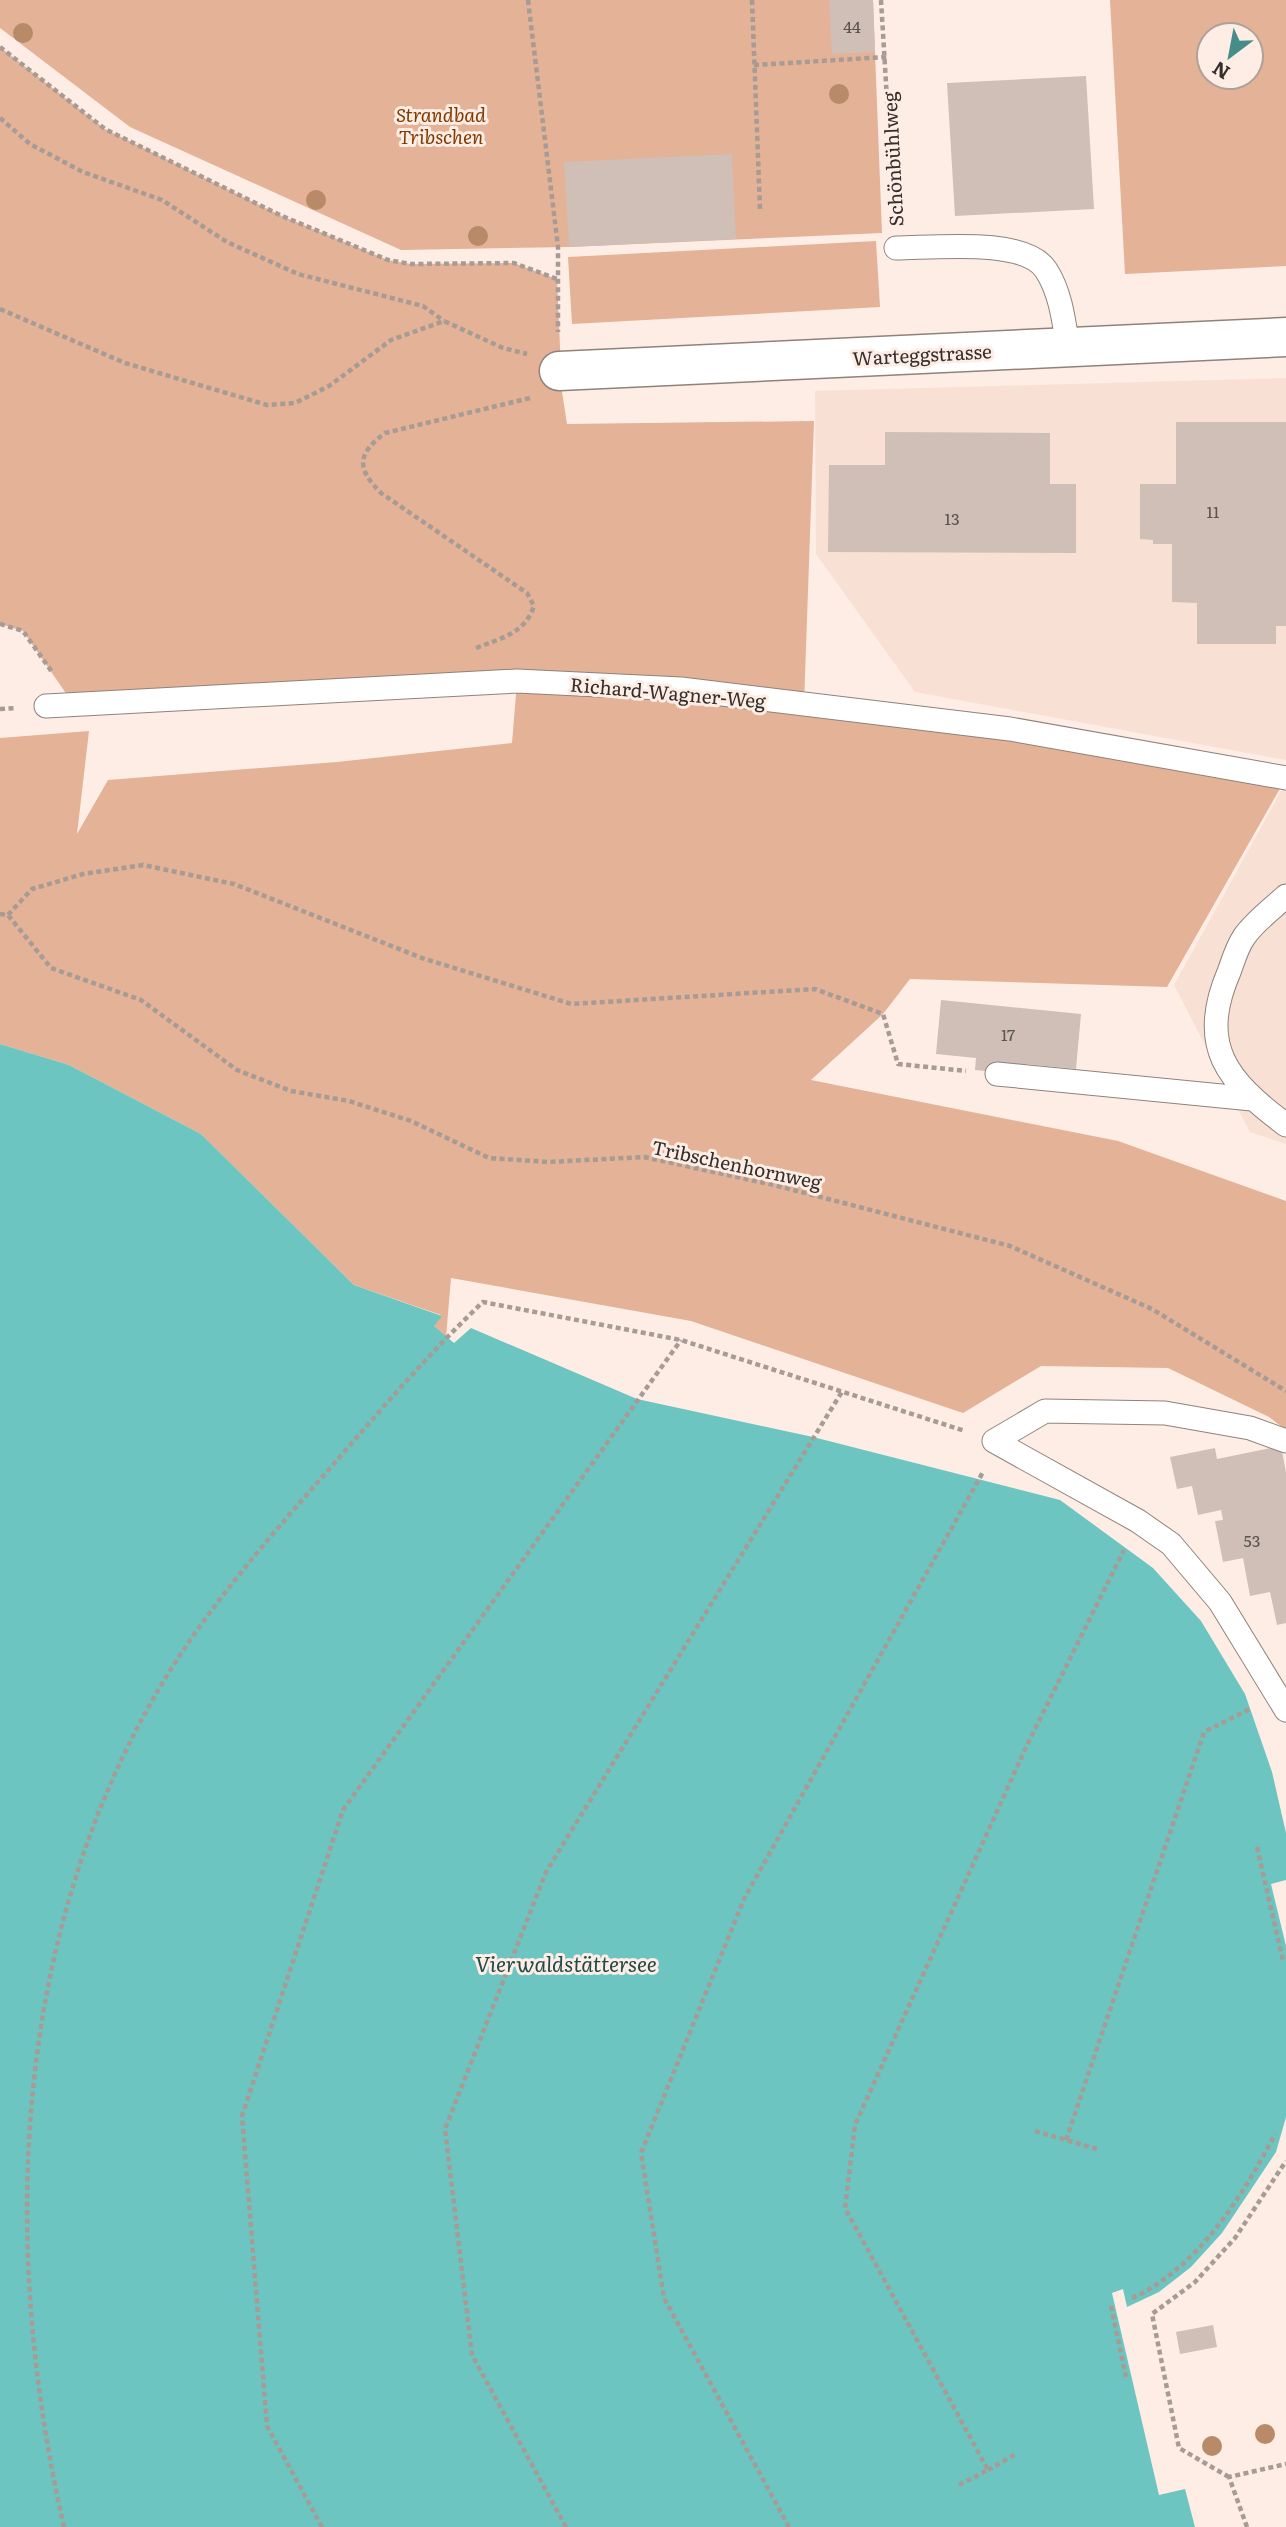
<svg xmlns="http://www.w3.org/2000/svg" width="1286" height="2527" viewBox="0 0 1286 2527" font-family="Literata,serif">
<style>
.built{fill:#f8e0d4}
.green{fill:#e3b297;fill-rule:evenodd}
.water{fill:#6cc5c1}
.building{fill:#cfbfb7}
.lines{fill:none;stroke-linecap:round;stroke-linejoin:round}
.lane-casing{stroke:#90827a;stroke-width:25}
.street-casing{stroke:#90827a;stroke-width:41}
.path{stroke:#a69b95;stroke-width:4.5;stroke-dasharray:5 3.5;stroke-linecap:butt}
.lane{stroke:#fff;stroke-width:23}
.street{stroke:#fff;stroke-width:38}
.tree{fill:#b98a68}
.labels{text-anchor:middle;dominant-baseline:central;stroke-width:6;stroke-linejoin:round;paint-order:stroke}
.number-label{font-size:16px;fill:#5b534e}
.park-label{font-size:19px;font-style:italic;fill:#823901;stroke:#fdede5}
.street-label{font-size:19px;fill:#342f2b;stroke:#fdede5}
.water-label{font-size:21px;font-style:italic;fill:#204a48;stroke:#fdede5}
</style>
<rect width="100%" height="100%" fill="#fdede5"/>
<path class="built" d="M1286 378V760L915 692 816 554 815 391Z
M1286 782V1144L1250 1132 1174 985Z"/>
<path class="green" d="M0 0H873L882 233 569 247 401 250 130 127 0 28Z
M1110 0H1286V266L1125 274ZM1209 35H1251V77H1209Z
M0 47 105 129 282 216 388 260 411 264 514 263 557 279 562 392 567 424 814 421 804 704 1286 778 1167 987 910 979 883 1014 811 1080 1118 1141 1286 1201V1430L1269 1417 1168 1368 1041 1366 963 1413 691 1321 451 1278 446 1337 433 1325 441 1315 354 1285 201 1134 69 1065 0 1044V738L89 731 77 834 108 780 337 762 512 743 517 682 74 705 23 631 0 624Z
M876 241 880 307 572 324 568 257Z"/>
<path class="water" d="M0 1044 69 1065 201 1134 354 1285 442 1316 434 1326 454 1343 471 1328 637 1399 813 1437 1060 1500 1153 1568 1201 1621 1245 1694 1272 1772 1286 1833V1880L1271 1884 1286 1946V2117L1276 2152 1222 2233 1191 2267 1159 2292 1127 2307 1123 2289 1112 2293 1159 2495 1185 2489 1195 2527H0Z"/>
<path class="building" d="M829 0H873L875 52 832 54Z
M1086 76 1094 209 955 216 947 83Z
M732 154 736 239 569 247 564 162Z
M1176 422H1286V626H1276V644H1197V603L1172 602V544H1153V540L1140 539V484H1176Z
M885 432 1050 433V484H1076V553L828 552 829 465H885Z
M941 1000 1081 1014 1076 1069 1026 1064 1025 1075 975 1070 976 1058 936 1054Z
M1281 1446 1286 1472V1623L1277 1625 1270 1592 1250 1596 1243 1558 1223 1562 1215 1521 1223 1520 1221 1510 1198 1515 1192 1486 1177 1489 1170 1457 1215 1448 1217 1459Z
M1213 2325 1217 2347 1180 2354 1176 2332Z"/>
<g class="lines">
<defs>
<path id="lane" d="M896 248C932 248 1025 237 1046 270 1061 293 1064 322 1068 348
M46 706 517 681 681 689 1010 729 1286 778
M1286 896C1273 908 1254 922 1244 937 1237 947 1233 961 1229 972 1197 1046 1227 1081 1286 1125
M997 1074 1252 1099
M994 1441 1138 1521 1171 1544 1220 1602 1286 1710
M994 1441 1045 1411 1165 1413 1250 1428 1286 1441"/>
<path id="street" d="M559 371 1286 337"/>
</defs>
<use href="#lane" class="lane-casing"/>
<use href="#street" class="street-casing"/>
<path class="path" d="M528 0 558 247V332
M752 0 760 209
M881 0 894 216
M0 47 105 129 282 216 388 260 411 264 514 263 557 279
M754 65 887 57
M0 118 30 144 83 172 162 200 227 242 298 274 423 306 444 321
M0 309 125 363 267 405 295 403 329 386 391 340 444 321 503 348 527 354
M0 624 23 631 52 672
M476 648C502 638 525 633 534 606L527 593 381 493C356 468 357 454 385 433L530 398
M0 709 17 708
M0 914 8 915 51 968 141 1000 237 1070 291 1091 349 1101 411 1121 489 1158 548 1162 644 1157 774 1185 1010 1246 1152 1309 1286 1391
M8 915 32 889 83 874 143 865 234 884 422 958 571 1004 815 989 883 1014 898 1064 966 1071
M1257 1847 1283 1961
M1035 2131 1097 2149
M1066 2140 1204 1732 1250 1709
M1132 2298C1198 2268 1242 2197 1275 2134
M1111 2306 1126 2377
M988 2470 1016 2454
M1229 2477 1179 2448 1152 2314 1195 2282 1235 2238 1286 2161
M959 2485 988 2470 845 2208 855 2125 1027 1745 1124 1550
M64 2527C0 2247 11 1935 163 1682 212 1601 276 1530 338 1459 385 1405 431 1351 483 1302L681 1340 965 1431
M322 2527 267 2426 242 2116 343 1810 681 1340
M566 2527 472 2355 445 2129 546 1872 843 1390
M789 2527 664 2298 641 2153 744 1899 983 1472
M1247 2527 1229 2477 1286 2464"/>
<use href="#lane" class="lane"/>
<use href="#street" class="street"/>
</g>
<g class="tree">
<circle cx="23" cy="33" r="10"/>
<circle cx="839" cy="94" r="10"/>
<circle cx="316" cy="200" r="10"/>
<circle cx="478" cy="236" r="10"/>
<circle cx="1265" cy="2434" r="10"/>
<circle cx="1212" cy="2446" r="10"/>
</g>
<g class="labels">
<g class="number-label">
<text x="852" y="26">44</text>
<text x="1213" y="511">11</text>
<text x="952" y="518">13</text>
<text x="1008" y="1034">17</text>
<text x="1252" y="1540">53</text>
</g>
<g class="park-label">
<text x="441" y="114">Strandbad<tspan x="441" dy="22">Tribschen</tspan></text>
</g>
<g class="street-label">
<text transform="translate(892 159) rotate(-93)">Schönbühlweg</text>
<text transform="translate(922 354) rotate(-3)">Warteggstrasse</text>
<text transform="translate(668 692) rotate(5)">Richard-Wagner-Weg</text>
<text transform="translate(737 1164) rotate(12)">Tribschenhornweg</text>
</g>
<g class="water-label">
<text x="566" y="1962">Vierwaldstättersee</text>
</g>
</g>
<g transform="translate(1230 56) rotate(212)"><circle r="33" fill="#fdede5" stroke="#ada19b" stroke-width="2"/>
<path d="M0-5L12 26L0 18L-12 26Z" fill="#468d8a"/>
<text y="-10" font-size="19" font-weight="bold" text-anchor="middle" fill="#342f2b">N</text>
</g>
</svg>
